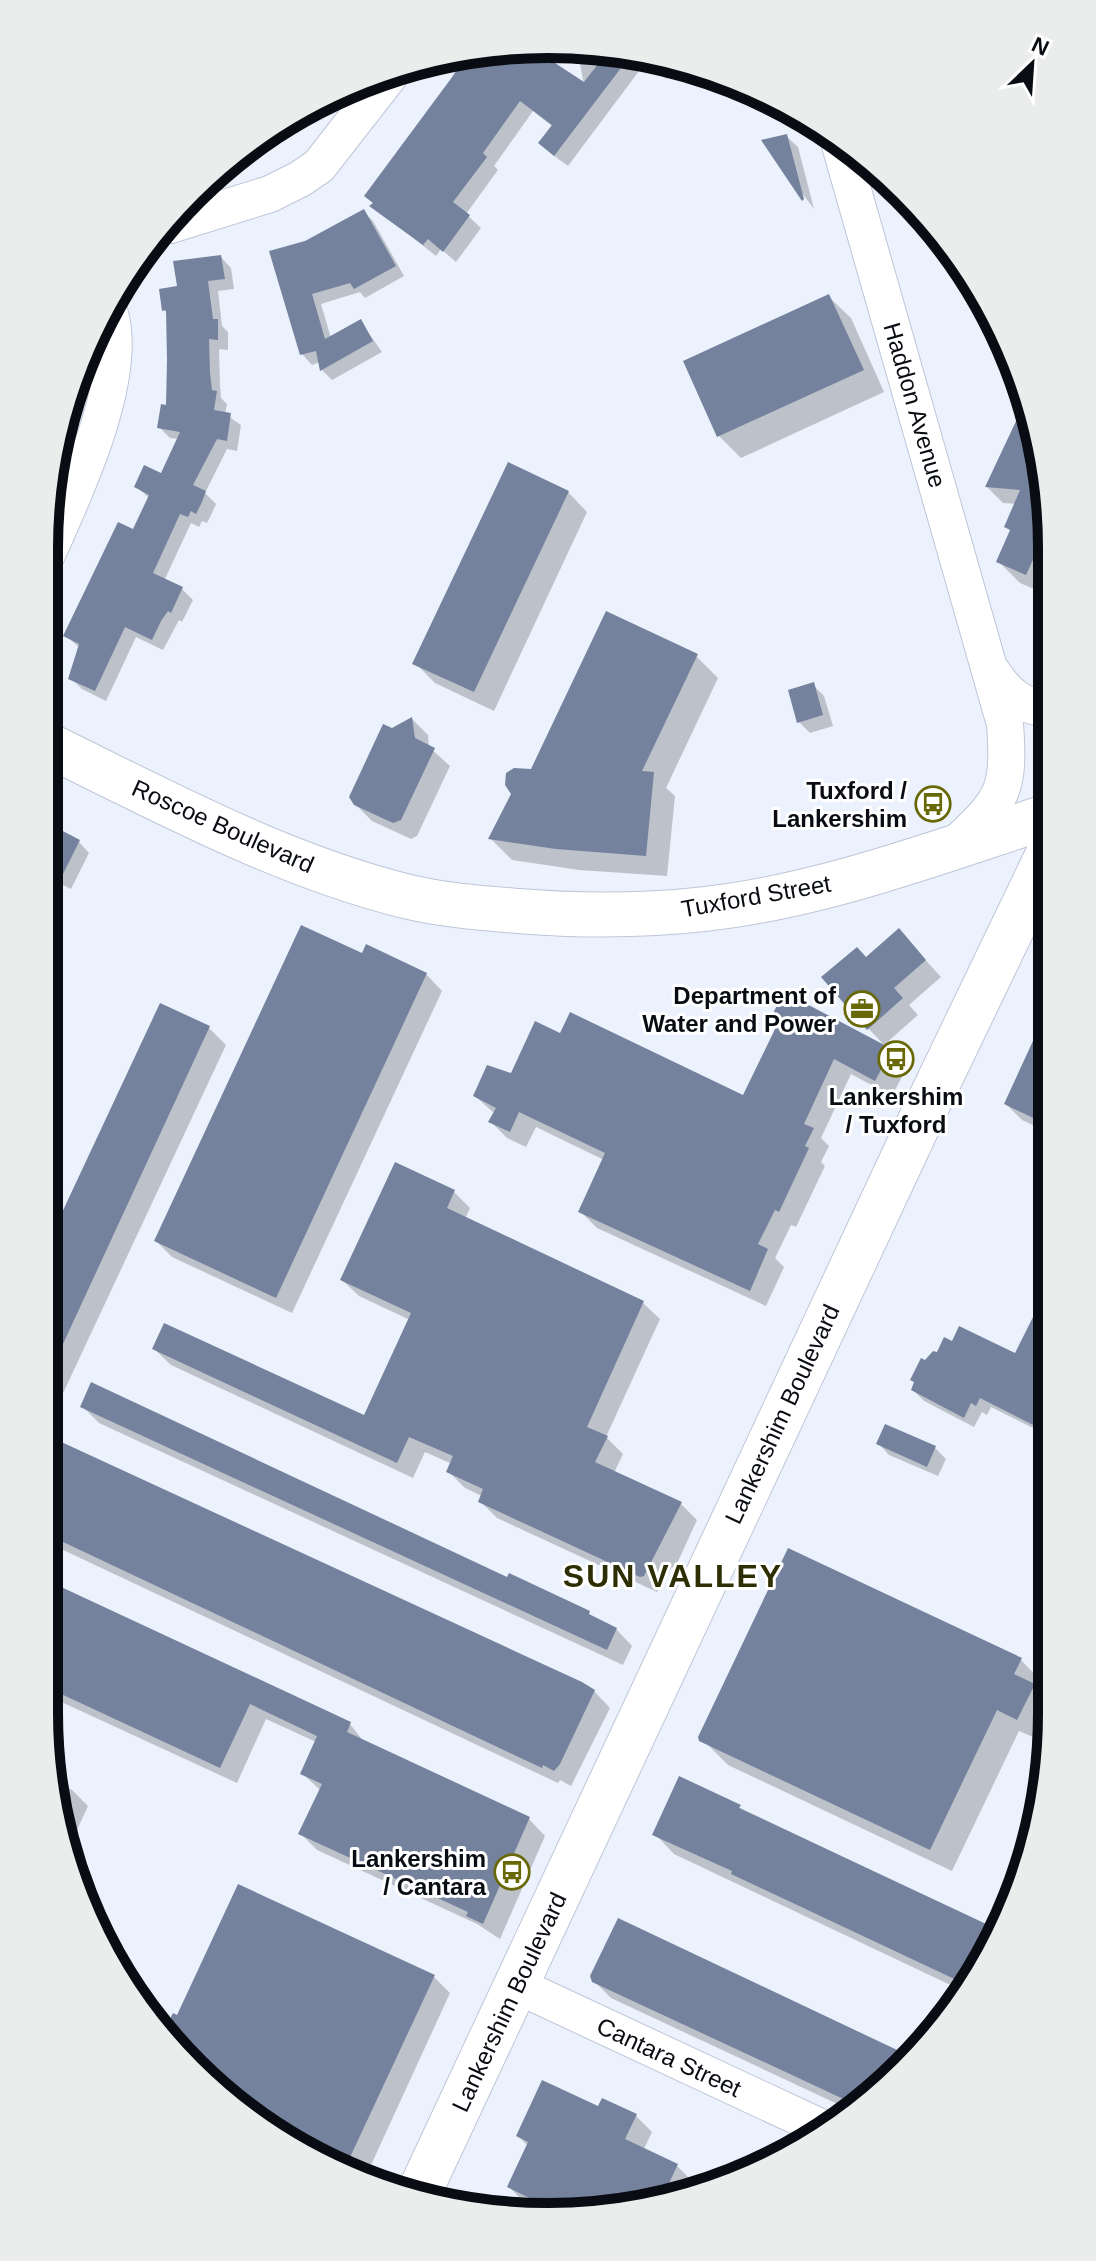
<svg xmlns="http://www.w3.org/2000/svg" width="1096" height="2261" viewBox="0 0 1096 2261" font-family="Helvetica,sans-serif">
<style>
.shadow{fill:#0003}
.building{fill:#75829d}
.lines{fill:none;stroke-linecap:round;stroke-linejoin:round}
.minor-casing{stroke:#bdc6d8;stroke-width:38}
.major-casing{stroke:#bdc6d8;stroke-width:46}
.minor{stroke:#fff;stroke-width:36}
.major{stroke:#fff;stroke-width:44}
.labels{text-anchor:middle;dominant-baseline:central;stroke-width:6;stroke-linejoin:round;paint-order:stroke}
.street-label{font-size:24px;fill:#090c12;stroke:#fff}
.poi-label{font-size:24px;font-weight:bold;fill:#090c12;stroke:#fff;text-anchor:end}
.district-label{font-size:32px;font-weight:bold;letter-spacing:2px;fill:#2d2e03;stroke:#fff}
.rim{fill:none;stroke:#090c12;stroke-width:10}
</style>
<rect width="100%" height="100%" fill="#ecf2fd"/>
<path class="shadow" d="M541 45 547 51 556 96 585 90 579 59 584 51 645 63 568 166 553 155V127L533 111 494 166 498 170 466 214 481 228 456 262 441 249 436 256 373 206 447 89 459 62Z
M646 63 674 69 667 79Z
M787 137 798 147 814 209 764 142Z
M363 211 373 221 404 276 365 298 360 292 321 304 331 338 361 322 382 352 332 380 322 370 320 362 312 365 302 354 305 243Z
M221 257 231 268 234 289 218 291 222 326 228 332V350L219 349 220 385 221 398 227 404 225 414 241 425 237 451 227 449 205 493 216 504 212 513 207 523 202 521 199 527 191 523 164 581 182 589 193 600 182 622 179 620 163 650 136 637 106 701 82 689 71 678 80 648 66 636 134 532 150 499 136 486 162 476 179 439 170 438 159 427 168 407V314L164 310 179 288Z
M829 297 851 318 884 392 741 458 719 436 685 361Z
M1027 403 1048 506 1003 503 987 487Z
M568 492 587 512 494 711 435 683 415 663Z
M1048 525V595L1020 583 998 561Z
M696 656 718 678 666 788 675 796 667 876 579 870 512 860 491 839 532 771Z
M813 685 824 696 833 726 810 733 799 722Z
M412 719 428 735 429 747 450 766 417 836 411 839 372 821 355 804 392 730Z
M44 834 79 842 89 853 71 889 47 877 44 882Z
M899 931 941 977 909 1005 918 1015 884 1045 868 1028 866 959Z
M363 956 426 974 442 991 292 1313 172 1257 156 1241Z
M160 1005 209 1028 226 1045 58 1404 44 1398V1255Z
M1049 1011 1050 1133 1022 1120 1006 1104Z
M771 1020 891 1051 907 1067 892 1096 851 1074 821 1138 829 1146 821 1162 825 1166 796 1227 791 1225 775 1258 784 1267 766 1306 597 1228 581 1212 604 1160 536 1127 526 1147 507 1138 491 1122 495 1114 475 1096 512 1075 560 1035 744 1097 778 1028Z
M454 1192 470 1208 465 1219 643 1303 660 1319 606 1437 623 1454 614 1473 681 1504 697 1520 675 1568 672 1567 657 1592 497 1518 480 1501 482 1496 465 1488 449 1472 452 1464 425 1452 413 1478 171 1365 154 1349 365 1418 410 1320 359 1296 342 1280Z
M1050 1284 1051 1437 991 1407 987 1415 982 1412 974 1427 924 1401 913 1390 1016 1356Z
M82 1406 616 1629 632 1646 623 1665 99 1423Z
M44 1436 594 1691 610 1708 571 1786 560 1780 558 1783 44 1541Z
M879 1444 935 1448 946 1459 938 1476 889 1455Z
M44 1581 350 1724 365 1743 529 1819 545 1836 500 1939 477 1924 317 1850 301 1834 321 1791 302 1773 316 1742 266 1719 237 1783 44 1694Z
M1021 1660 1042 1682 1038 1690 1052 1704V1713L1040 1740 1019 1731 952 1871 728 1765 706 1743Z
M680 1779 998 1931 961 1990 674 1854 655 1834Z
M56 1782 72 1790 88 1806 67 1852Z
M434 1977 450 1993 366 2176 296 2149 169 2038Z
M594 1981 911 2058 846 2108 611 1998Z
M599 2109 636 2116 652 2132 644 2149 677 2166 693 2182 690 2190 613 2213 540 2210 525 2203 509 2187 528 2146 518 2136Z"/>
<path class="building" d="M539 46 558 52 555 63 584 82 605 55 627 60 554 156 538 143 552 125 520 101 483 153 487 157 453 202 470 215 443 252 428 239 423 245 369 206 373 203 364 196 464 61Z
M787 134 804 199 802 201 761 140Z
M364 209 396 266 354 289 350 283 312 294 325 339 361 319 373 341 320 371 316 351 300 355 269 251 305 241Z
M221 255 225 279 208 281 213 319H218V340L209 339 210 373 212 390 217 391 214 410 231 413 227 441 217 439 193 485 206 491 202 502 196 514 191 511 188 517 180 514 153 573 183 587 171 613 168 611 161 621 152 640 125 627 95 691 68 679 79 644 63 636 118 522 133 529 149 495 134 487 144 465 161 473 180 432 157 428 161 404 166 405 167 360 166 310 162 311 159 289 177 286 173 261Z
M829 294 864 370 717 437 683 361Z
M1026 400 1048 482V527L1026 575 996 562 1010 530 1004 527 1020 490 985 487Z
M508 462 569 491 474 692 412 664Z
M606 611 698 654 642 771 654 772 646 856 556 849 488 839 511 794 505 785 506 773 514 768 531 769Z
M814 682 823 715 797 723 788 690Z
M412 717 415 738 435 748 401 820 393 823 354 805 349 797 383 724 392 728Z
M59 829 80 840 60 880 44 872V832L55 838Z
M301 925 362 953 366 944 427 973 276 1298 154 1241Z
M899 928 926 960 894 988 903 998 867 1030 821 977 857 947 866 957Z
M784 992 892 1049 875 1081 834 1059 804 1124 814 1128 805 1146 809 1148 779 1212 775 1210 758 1244 768 1249 750 1291 578 1212 605 1153 519 1112 510 1132 488 1122 496 1108 473 1096 487 1065 511 1073 535 1021 560 1033 570 1012 743 1095 777 1025 769 1021Z
M160 1003 210 1026 44 1385V1251Z
M1049 1006 1050 1126 1004 1104Z
M395 1162 455 1190 447 1208 644 1301 587 1427 608 1436 595 1462 682 1502 644 1576 640 1577 478 1502 483 1489 446 1472 453 1456 409 1437 397 1463 152 1349 164 1323 364 1415 411 1313 340 1280Z
M1050 1283 1051 1434 980 1398 976 1406 971 1403 964 1418 911 1390 914 1382 910 1380 921 1358 925 1360 933 1351 937 1352 944 1337 952 1341 959 1326 1015 1353Z
M91 1382 507 1577 509 1573 590 1611 589 1614 617 1628 607 1650 80 1407Z
M885 1424 936 1446 927 1467 876 1444Z
M44 1434 582 1682 595 1690 560 1764 554 1771 543 1765 542 1768 44 1533Z
M788 1548 1022 1658 1014 1674 1035 1684 1017 1720 997 1710 930 1850 699 1741 698 1737Z
M44 1579 351 1722 347 1732 530 1817 483 1924 466 1916 468 1912 298 1834 322 1784 300 1774 317 1736 250 1704 220 1768 44 1686Z
M679 1776 741 1805 739 1808 999 1930 965 1984 731 1874 732 1871 652 1835Z
M238 1884 435 1975 345 2168 296 2149 163 2033 173 2013 177 2015Z
M618 1918 912 2057 852 2103 592 1982 590 1976Z
M542 2080 598 2106 602 2098 637 2114 625 2139 678 2164 662 2198 613 2213 556 2211 507 2187 528 2142 516 2136Z"/>
<g class="lines">
<defs>
<path id="minor" d="M838 138 1005 724C1010 792 1003 800 954 846
M170 225 270 194 300 179 319 166 390 75
M44 561C72 499 129 380 110 314
M993 673C1006 693 1022 708 1048 708
M518 1986 820 2127"/>
<path id="major" d="M44 743C161 800 278 864 405 896 441 905 481 908 518 911 580 916 644 916 705 909 822 896 938 852 1049 816
M418 2195 927 1106 1049 852"/>
</defs>
<use href="#minor" class="minor-casing"/>
<use href="#major" class="major-casing"/>
<use href="#minor" class="minor"/>
<use href="#major" class="major"/>
</g>
<defs>
<symbol id="bus-ring" viewBox="-11 -11 22 22"><circle r="9.5" fill="#fff" stroke="#686906" stroke-width="1.5"/><path d="M-5-6H5V4H4V6H2V4H-2V6H-4V4H-5ZM-3.5-4V0h7V-4ZM-3.5 1.2v1.5H-2V1.2ZM2 1.2v1.5H3.5V1.2Z" fill="#686906"/></symbol>
<symbol id="office-ring" viewBox="-11 -11 22 22"><circle r="9.5" fill="#fff" stroke="#686906" stroke-width="1.5"/><path d="M-6-3h4V-5.5h4V-3h4V5H-6ZM-1-4.5V-3h2v-1.5ZM-6 0V1H6V0Z" fill="#686906"/></symbol>
</defs>
<g fill-rule="evenodd">
<use href="#bus-ring" x="913" y="784" width="40" height="40"/>
<use href="#office-ring" x="842" y="989" width="40" height="40"/>
<use href="#bus-ring" x="876" y="1039" width="40" height="40"/>
<use href="#bus-ring" x="492" y="1852" width="40" height="40"/>
</g>
<g class="labels">
<g class="street-label">
<text transform="translate(915 405) rotate(74)">Haddon Avenue</text>
<text transform="translate(223 826) rotate(24)">Roscoe Boulevard</text>
<text transform="translate(756 896) rotate(-10)">Tuxford Street</text>
<text transform="translate(782 1414) rotate(-65)">Lankershim Boulevard</text>
<text transform="translate(509 2002) rotate(-65)">Lankershim Boulevard</text>
<text transform="translate(669 2057) rotate(25)">Cantara Street</text>
</g>
<g class="poi-label">
<text x="907" y="790">Tuxford /<tspan x="907" dy="28">Lankershim</tspan></text>
<text x="836" y="995">Department of<tspan x="836" dy="28">Water and Power</tspan></text>
<text x="896" y="1096" text-anchor="middle">Lankershim<tspan x="896" dy="28">/ Tuxford</tspan></text>
<text x="486" y="1858">Lankershim<tspan x="486" dy="28">/ Cantara</tspan></text>
</g>
<g class="district-label">
<text x="673" y="1576">SUN VALLEY</text>
</g>
</g>
<path d="M0 0H1096V2261H0ZM548 58H548A490 490 0 0 1 1038 548V1713A490 490 0 0 1 548 2203H548A490 490 0 0 1 58 1713V548A490 490 0 0 1 548 58Z" fill="#ebecec" fill-rule="evenodd"/>
<path class="rim" d="M548 58H548A490 490 0 0 1 1038 548V1713A490 490 0 0 1 548 2203H548A490 490 0 0 1 58 1713V548A490 490 0 0 1 548 58Z"/>
<g transform="translate(1032 64) rotate(25)" stroke="#ffffff" stroke-width="6" paint-order="stroke">
<path d="M0-6L14 30L0 20L-14 30Z" fill="#090c12"/>
<text y="-12" font-size="22" font-weight="bold" text-anchor="middle" fill="#090c12">N</text>
</g>
</svg>
